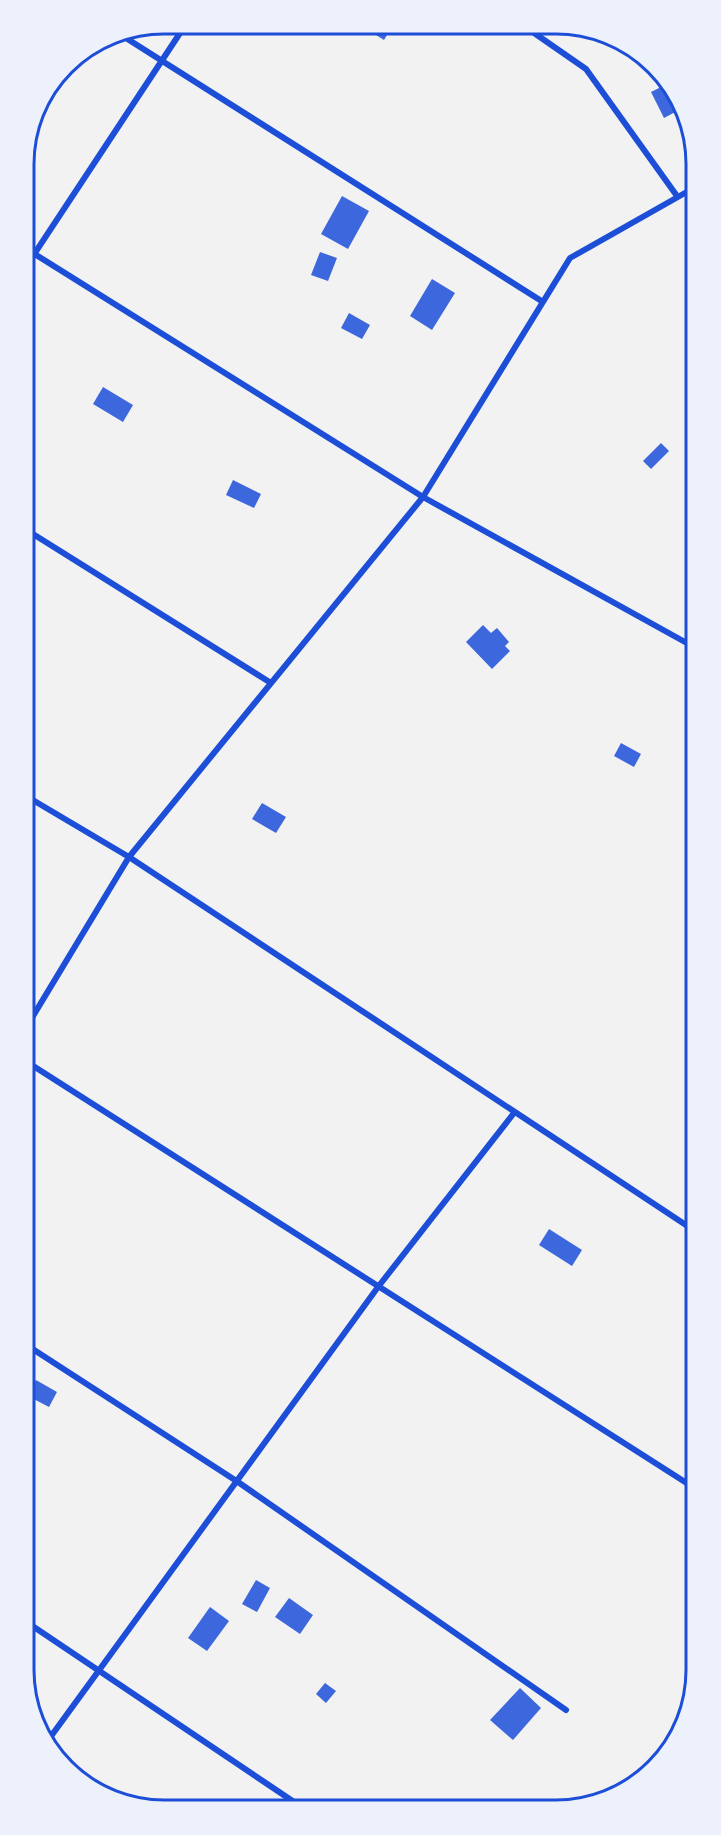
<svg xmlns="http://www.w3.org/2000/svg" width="721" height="1835" viewBox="0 0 721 1835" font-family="'Roboto Condensed',sans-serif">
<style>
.building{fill:#3d67dc}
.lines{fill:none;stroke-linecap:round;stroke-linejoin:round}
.minor{stroke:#1d4ed8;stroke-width:6}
.rim{fill:none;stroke:#1d4ed8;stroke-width:3}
</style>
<rect width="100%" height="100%" fill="#f2f2f2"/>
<path class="building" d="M360 25H393L384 40Z
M667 84 681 109 664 118 651 92Z
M342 196 369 211 348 249 321 234Z
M320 252 337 258 328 281 311 275Z
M432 279 455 293 432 330 410 316Z
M349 313 370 325 362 339 341 328Z
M103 387 133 405 123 422 93 404Z
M661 443 669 451 651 469 643 461Z
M233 480 261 494 254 508 226 495Z
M483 625 491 633 497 628 509 642 505 646 510 651 492 669 466 642Z
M26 659 35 665 26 678Z
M621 743 641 754 634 767 614 756Z
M262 803 286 817 276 833 252 819Z
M549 1229 582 1250 572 1266 539 1245Z
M36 1380 57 1392 49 1407 28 1396Z
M256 1580 270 1588 257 1612 242 1604Z
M289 1598 313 1615 300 1634 275 1617Z
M210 1607 229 1621 207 1651 188 1638Z
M325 1683 336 1691 326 1703 316 1694Z
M520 1688 541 1708 513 1740 490 1720Z"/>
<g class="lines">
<path class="minor" d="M524 26 586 69 677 196
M118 33 543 302
M25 248 423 497 694 647
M25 268 186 24
M25 529 271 683
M26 796 129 857 695 1231
M27 1026 129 857 423 497 570 258 692 189
M27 1062 696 1489
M28 1346 238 1482 566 1710
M28 1623 303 1808
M49 1739 378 1287 514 1113"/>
</g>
<path d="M0 0H721V1835H0ZM164 34H556A130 130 0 0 1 686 164V1670A130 130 0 0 1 556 1800H164A130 130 0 0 1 34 1670V164A130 130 0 0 1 164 34Z" fill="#edf1fc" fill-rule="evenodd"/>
<path class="rim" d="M164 34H556A130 130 0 0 1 686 164V1670A130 130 0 0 1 556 1800H164A130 130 0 0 1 34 1670V164A130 130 0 0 1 164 34Z"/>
</svg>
